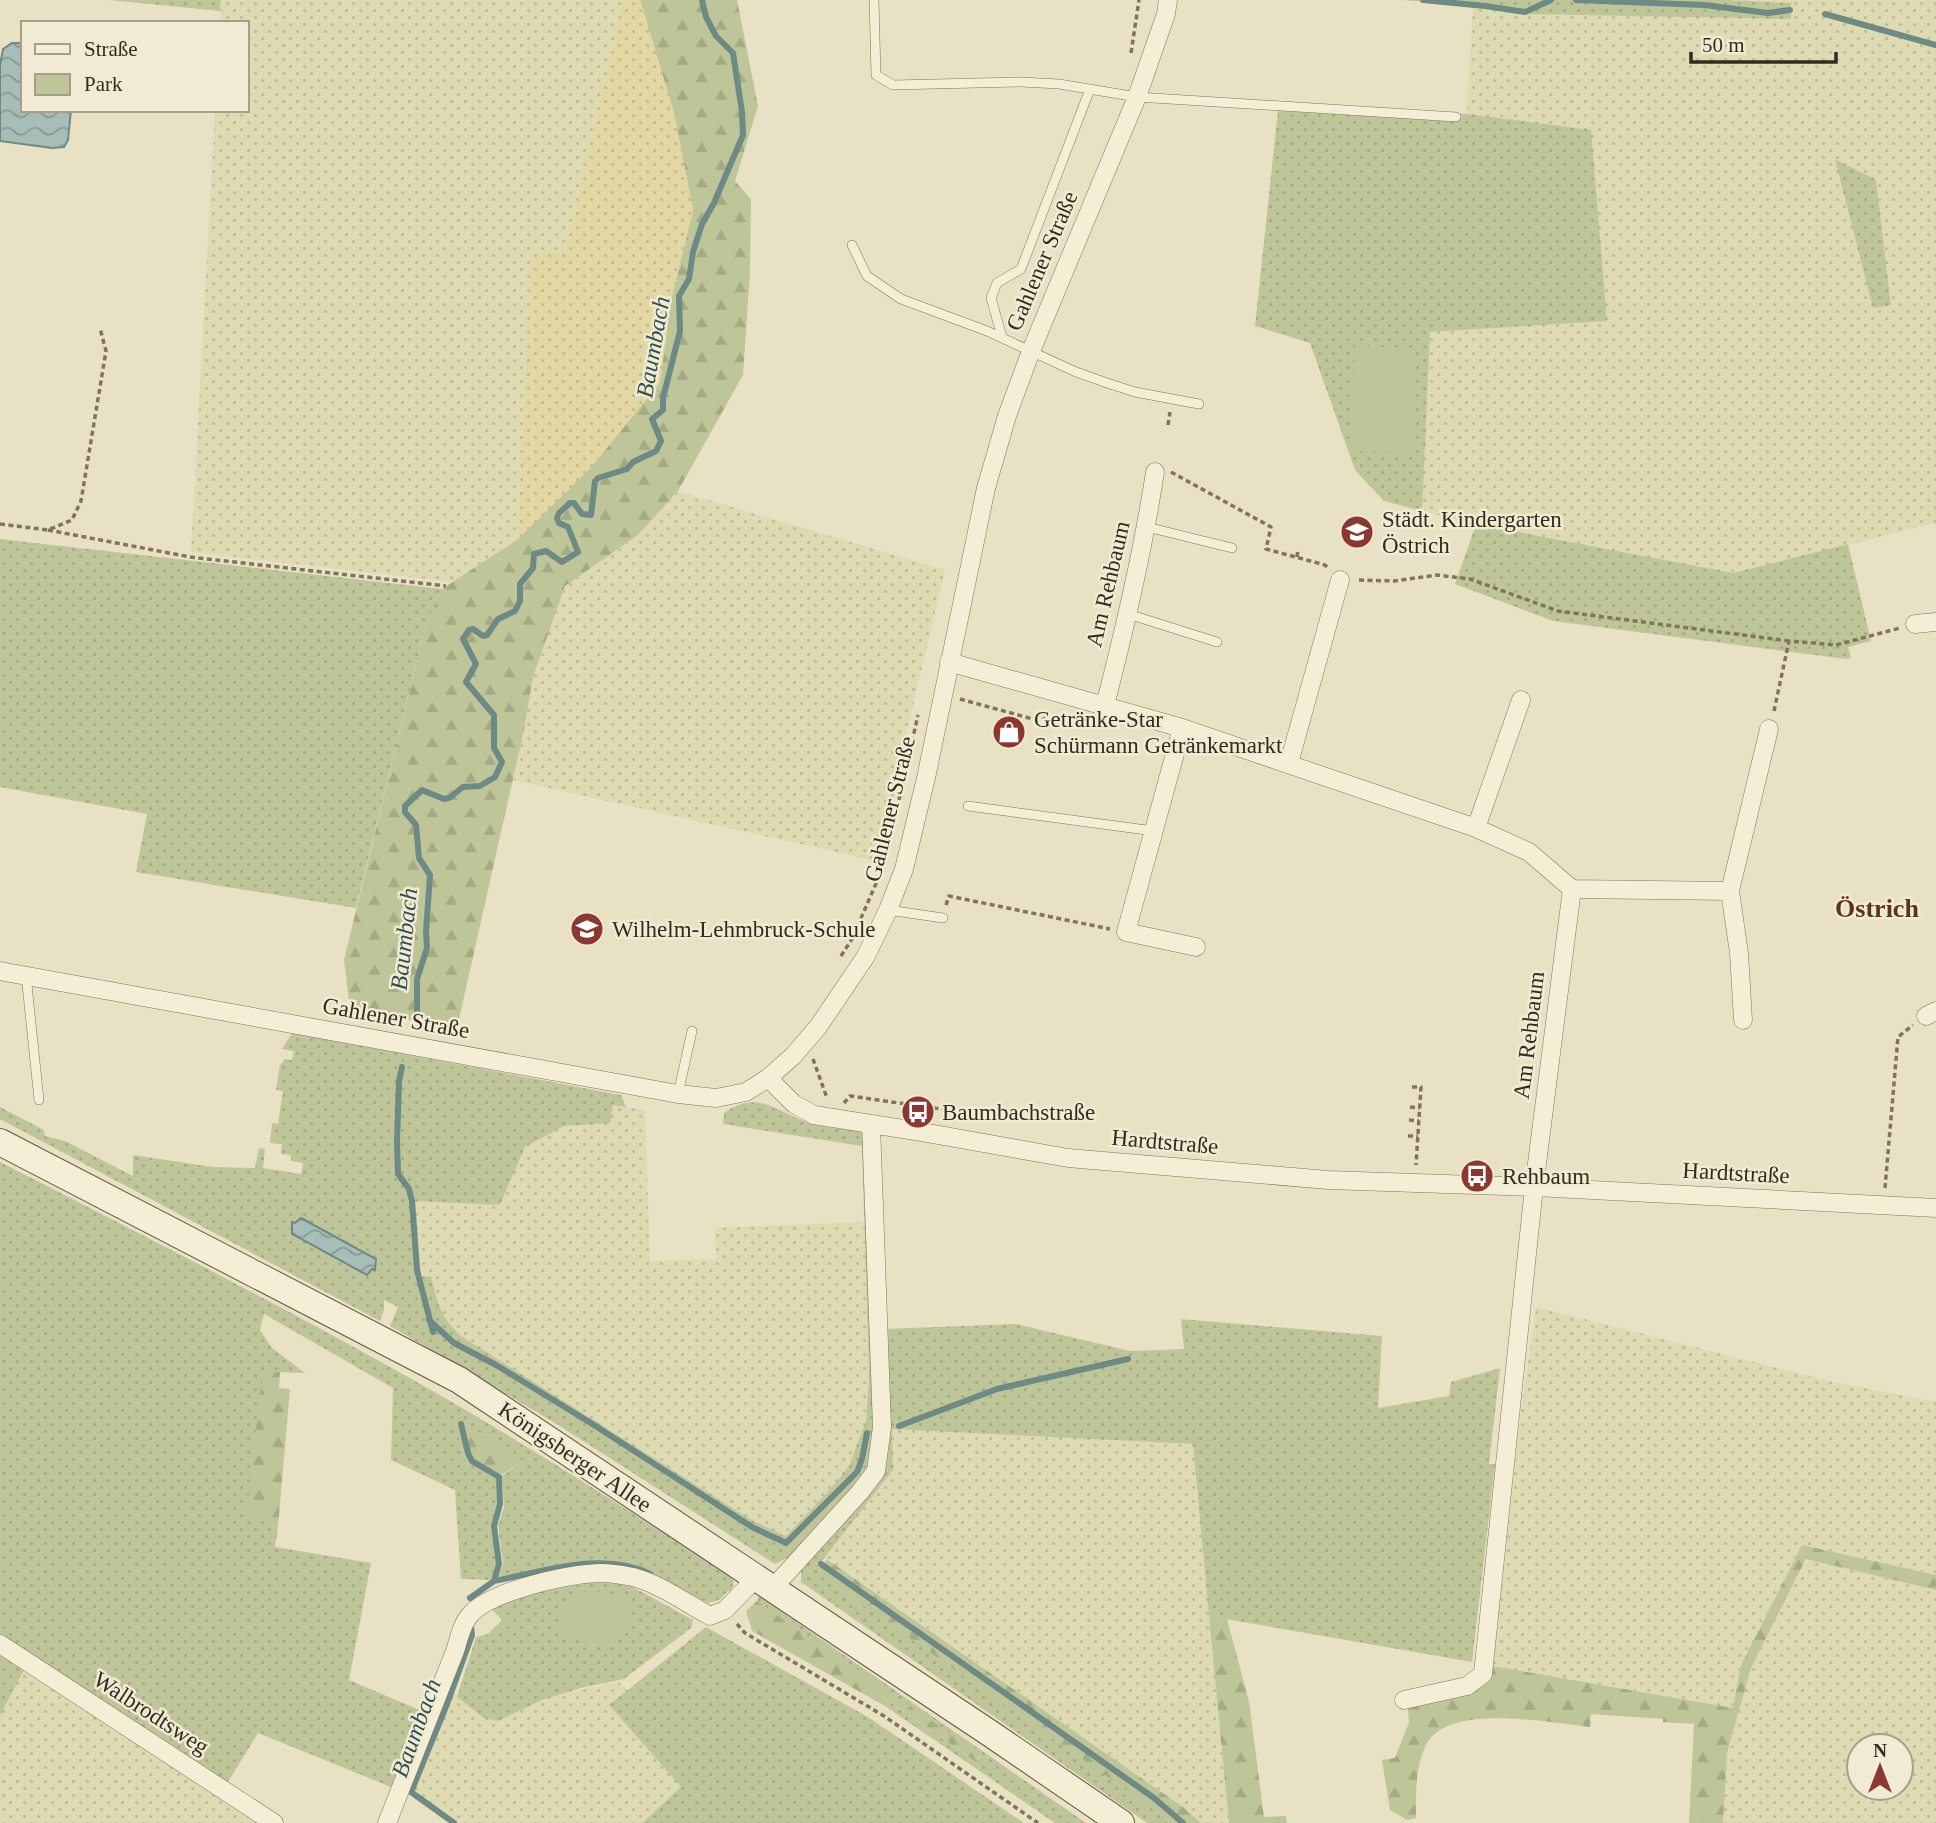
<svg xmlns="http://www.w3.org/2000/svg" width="1936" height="1823" viewBox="0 0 1936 1823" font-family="Georgia,serif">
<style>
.farmland{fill:url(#farmland-dots);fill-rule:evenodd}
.green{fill:url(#green-dots)}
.forest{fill:url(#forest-firs)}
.sand{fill:url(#sand-dots)}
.pitch{fill:#bec699}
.water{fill:url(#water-waves);stroke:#6d8a85;stroke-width:2}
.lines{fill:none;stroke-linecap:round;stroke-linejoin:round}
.stream{stroke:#6d8a85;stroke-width:6}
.lane-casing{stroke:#82735c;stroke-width:10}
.street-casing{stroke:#82735c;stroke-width:19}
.secondary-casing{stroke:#645440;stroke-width:28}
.path{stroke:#82735c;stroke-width:3.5;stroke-dasharray:5 3.5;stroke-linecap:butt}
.lane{stroke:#f5eed6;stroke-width:9}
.street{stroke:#f5eed6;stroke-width:18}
.secondary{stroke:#f5eed6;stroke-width:26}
.labels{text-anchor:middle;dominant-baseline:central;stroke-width:5;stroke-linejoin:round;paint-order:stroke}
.street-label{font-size:23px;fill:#342a1f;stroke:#f2ebd3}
.poi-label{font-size:23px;fill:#342a1f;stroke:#f2ebd3;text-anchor:start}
.water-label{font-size:24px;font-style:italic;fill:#305152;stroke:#f2ebd3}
.quarter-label{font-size:26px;font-weight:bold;fill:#5c3323;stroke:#f2ebd3}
</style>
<defs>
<pattern id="farmland-dots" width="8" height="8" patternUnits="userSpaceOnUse" patternTransform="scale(1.75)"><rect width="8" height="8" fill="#dedab2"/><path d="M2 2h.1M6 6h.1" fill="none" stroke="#bfbb99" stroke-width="1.8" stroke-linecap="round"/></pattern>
<pattern id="green-dots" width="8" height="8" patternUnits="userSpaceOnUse" patternTransform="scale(1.75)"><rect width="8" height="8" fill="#bec699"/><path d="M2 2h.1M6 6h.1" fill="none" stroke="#a4aa83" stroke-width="1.8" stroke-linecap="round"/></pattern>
<pattern id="forest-firs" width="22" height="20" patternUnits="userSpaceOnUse" patternTransform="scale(1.75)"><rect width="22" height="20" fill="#bec699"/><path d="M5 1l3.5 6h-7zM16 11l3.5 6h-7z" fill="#a4aa83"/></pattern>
<pattern id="sand-dots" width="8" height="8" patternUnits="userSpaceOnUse" patternTransform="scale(1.75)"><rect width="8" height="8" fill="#e3d7a4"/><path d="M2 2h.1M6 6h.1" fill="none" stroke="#c3b98d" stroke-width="1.8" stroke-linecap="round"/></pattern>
<pattern id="water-waves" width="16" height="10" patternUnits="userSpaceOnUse" patternTransform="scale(1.75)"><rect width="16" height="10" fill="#a6bdb8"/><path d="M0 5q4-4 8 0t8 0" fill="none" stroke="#889a95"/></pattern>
</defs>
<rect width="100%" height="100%" fill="#e9e1c4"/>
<path class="farmland" d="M222 0H623L565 253H531L517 540 453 582 191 552 215 110H247V23H220Z
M1728 0H1936V523L1733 573 1476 524 1422 511 1429 332 1607 321 1466 124 1473 6 1526 14 1791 18 1790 3ZM1876 181 1891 304 1873 308H1872Z
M678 491 945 570 907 731 881 862 513 780 524 730 533 677 565 586 638 535Z
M613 1105 645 1110 650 1261 716 1259 715 1228 864 1222 869 1378 866 1421 849 1466 835 1484 786 1536 750 1519 461 1336 444 1319 439 1310 431 1277H421L414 1200 500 1205 525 1147 564 1126 586 1123Z
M1536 1307 1833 1382 1936 1402V1575L1802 1545 1741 1665 1733 1708 1493 1666 1521 1411Z
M892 1428 1193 1444 1229 1823H1201L1183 1807 829 1560 822 1562 893 1470Z
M1807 1559 1936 1590V1823H1723L1727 1753 1751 1668ZM1859 1746H1901V1788H1859Z
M26 1666 265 1823H0V1716Z
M619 1682 627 1690 609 1705 681 1787 642 1823H457L408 1788 449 1688 484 1718 498 1721 542 1700 568 1692Z"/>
<path class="green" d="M109 0H221L220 11Z
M1402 0H1728L1791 3V19L1526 14 1473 6Z
M1279 101 1467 114 1591 130 1607 321 1430 332 1422 511 1384 501 1355 470 1310 343 1255 326Z
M1835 159 1876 180 1891 305 1873 308Z
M1476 524 1733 573 1848 544 1871 641 1848 647 1851 658 1846 659 1553 621 1455 584Z
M0 539 442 589 426 623 356 908 136 872 147 814 0 787Z
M292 1033 621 1095 626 1107 613 1105 610 1123 564 1126 525 1147 500 1205 415 1201 421 1277 431 1276C438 1305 439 1314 461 1336L750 1519 786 1536 835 1484 849 1466 866 1421 869 1378 862 1146 723 1124 724 1113C759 1088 777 1113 810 1123 826 1128 843 1129 859 1131L864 1134 876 1423 867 1473 852 1492 789 1557 775 1564 555 1423 390 1326 398 1307 384 1300V1310L380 1321 0 1119V1107L44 1130 45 1136 65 1141 133 1176V1155L213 1167 255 1168 259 1148 265 1149 263 1168 301 1174 303 1163 291 1161V1155L281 1154 282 1144 270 1143 272 1123 278 1124 283 1091 276 1090 280 1065 285 1059 292 1060 294 1051 282 1049Z
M0 1162C137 1232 274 1302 408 1377 517 1438 623 1507 729 1574L734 1581 731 1592 728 1591 719 1600 708 1603 637 1566 595 1561 498 1580 503 1563 498 1526 504 1507 502 1476 523 1461 456 1423 465 1460 497 1478V1505L492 1526 497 1564 492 1580 461 1579 455 1490 391 1460 393 1388 264 1314 260 1330 272 1348 305 1373 272 1372 247 1513 278 1527 275 1547 371 1563 349 1680 424 1712 396 1789 258 1733 225 1787 0 1638Z
M1181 1319 1382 1336 1378 1408 1449 1396 1451 1382 1500 1368 1489 1464H1495L1472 1662 1209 1616 1193 1444 892 1429 893 1470 819 1565V1574L1173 1823H1147L801 1582V1568L876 1480 884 1329 1016 1324 1130 1351 1184 1349Z
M596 1581 631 1586 693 1620 691 1628 624 1679 581 1688 542 1700 498 1721 484 1718 457 1697 476 1637 488 1634 502 1620 491 1608 505 1599Z
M759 1596 1086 1823H1055L885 1706 880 1695 976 1762 981 1756 757 1601Z
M706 1627 868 1717 1024 1823H642L681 1787 609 1705Z
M0 1649 26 1666 0 1716Z"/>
<path class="forest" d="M640 0H737L758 106 735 181 751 199 750 272 743 375 678 491 638 535 565 586 533 677 524 730 457 1028 350 1010 344 960 426 623 442 589 517 540 672 296 693 210 674 113Z
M271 1372H280L279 1388 290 1389 278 1527 247 1513 259 1398 263 1379Z
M455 1422 464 1423 523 1461 497 1478 465 1460Z
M1802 1545 1936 1575V1590L1806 1559 1751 1668 1727 1753 1723 1823H1689L1694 1724 1663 1722V1719L1591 1714 1590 1727C1549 1723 1445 1701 1425 1747 1415 1769 1416 1795 1416 1818L1407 1820 1390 1810 1382 1760 1395 1758 1409 1722 1408 1709 1493 1666 1733 1708 1741 1665Z
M828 1560 1183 1807 1201 1823H1173L851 1597 819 1574V1565Z
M757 1601 981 1755 976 1762 882 1696 885 1706 752 1631 746 1611Z
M1209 1616 1227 1619 1249 1701 1264 1817 1286 1816 1287 1823H1229Z"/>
<path class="sand" d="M623 0H640L674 113 693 210 672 296 660 383 589 470 517 540 531 252 565 253Z"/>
<path class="pitch" d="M1355 346 1416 348 1413 453 1351 451Z
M583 1592C600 1592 623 1591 632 1607 628 1635 608 1655 580 1641 573 1638 566 1634 562 1628 553 1611 567 1595 583 1592Z"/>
<path class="water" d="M12 43H23V110H71L68 140 64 147 52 148 0 141V65L3 49Z
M301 1218 376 1259 375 1270 372 1269 367 1275 292 1234V1222L295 1223Z"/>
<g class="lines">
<path class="stream" d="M1423 0 1485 6 1525 12 1551 0
M1576 0 1704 5 1768 13 1790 10
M1825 14 1936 45
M417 1020V979L427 948 426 932 430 875 419 858 416 825 405 812V806L422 790 444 799 449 798 463 787 480 786 495 777 502 762 494 748V715L466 682 476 664 463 639 469 630 473 629 483 636 487 635 498 619 515 611 520 601V584L533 568 534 554 546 551 562 562 578 552 568 527 559 523 557 518 559 513 570 503H574L582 514 591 515 595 481 598 478 627 469 633 462 656 451 661 441 652 419 663 410V398L680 331 679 296 689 279 693 252 702 224 714 203 743 135 742 112 733 53 716 36 706 17 702 0
M402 1067 399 1081 397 1141 398 1174 409 1189 412 1201 417 1270 433 1332
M429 1320 454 1343 496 1365 594 1425 752 1527 786 1543 857 1472 862 1459 867 1433
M461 1424 468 1453 472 1461 499 1477 500 1504 494 1526 499 1564 494 1581 470 1598
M899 1426 997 1389 1128 1359
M821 1564 1154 1798 1183 1823
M494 1581C543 1572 603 1550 650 1574
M454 1823 411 1792 447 1704 472 1635 471 1627"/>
<defs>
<path id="lane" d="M874 0 876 75 893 85 1021 82 1059 84 1137 97 1456 117
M852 245 867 276 901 299 987 331 1076 372 1107 383 1135 392 1199 404
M1002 337 991 298 997 283 1021 269 1090 89
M1147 527 1232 548
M1128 614 1217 642
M968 806 1154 831
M888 910 943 918
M26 975 39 1100
M678 1094 692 1031"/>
<path id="street" d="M1915 624 1936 622
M949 662 1182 728 1476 828 1529 852 1572 889 1534 1187 1483 1674 1467 1686 1404 1700
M1105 705C1125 628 1143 551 1155 472
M1182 728 1126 932 1196 947
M1289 763 1340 580
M1476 828 1521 700
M1572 889 1730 891 1769 729
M1730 891 1739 953 1743 1020
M0 971 678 1094 716 1098 746 1092 768 1078 793 1056 818 1027 866 956 888 910 904 869 926 778 986 488 1007 416 1031 351 1137 97 1166 14 1168 0
M1926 1016 1936 1011
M768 1078 794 1104 814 1115 922 1132 1068 1158 1328 1180 1534 1187 1936 1208
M772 1589 860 1492 876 1471 882 1427 871 1125
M0 1644 274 1823
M387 1823 455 1651C459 1639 461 1626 469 1616 489 1591 568 1574 600 1573 610 1573 623 1575 633 1577 660 1584 686 1603 710 1616L725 1610 756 1578"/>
<path id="secondary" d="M0 1142 459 1380 991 1734 1121 1823"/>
</defs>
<use href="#lane" class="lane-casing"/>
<use href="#street" class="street-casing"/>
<use href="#secondary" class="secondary-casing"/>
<path class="path" d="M1131 53 1139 0
M1168 425 1170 412
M1171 472 1271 527 1266 549 1325 565 1328 568
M0 524 48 530 72 520 81 501 106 351 100 328
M48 530 190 557 446 586
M1297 557 1298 550
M1359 580 1394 581 1437 575 1470 579 1558 611 1789 641
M960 699 1029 718 1086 721
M1774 711 1789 641 1836 645 1900 628
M886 858 918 715
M946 905 949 896 1110 929
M841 956 852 939 884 865
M813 1059 827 1098
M1412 1087H1421L1416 1165
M844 1103 850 1096 955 1111 969 1121
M1410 1107 1420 1108
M1409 1120 1419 1121
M1408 1136H1418
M1885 1188 1898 1037 1913 1025
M737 1624 745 1633 884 1716 1038 1823"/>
<use href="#lane" class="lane"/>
<use href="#street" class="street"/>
<use href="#secondary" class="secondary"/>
</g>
<defs>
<symbol id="school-disc" viewBox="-11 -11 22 22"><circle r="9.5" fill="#8b3832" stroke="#f2ebd3"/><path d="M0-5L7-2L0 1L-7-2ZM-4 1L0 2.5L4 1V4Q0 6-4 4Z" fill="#fff"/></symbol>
<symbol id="shop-disc" viewBox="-11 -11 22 22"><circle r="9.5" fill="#8b3832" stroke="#f2ebd3"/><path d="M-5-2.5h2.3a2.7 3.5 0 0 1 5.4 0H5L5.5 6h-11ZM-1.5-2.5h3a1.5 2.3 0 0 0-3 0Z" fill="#fff"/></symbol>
<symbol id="bus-disc" viewBox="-11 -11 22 22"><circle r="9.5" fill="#8b3832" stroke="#f2ebd3"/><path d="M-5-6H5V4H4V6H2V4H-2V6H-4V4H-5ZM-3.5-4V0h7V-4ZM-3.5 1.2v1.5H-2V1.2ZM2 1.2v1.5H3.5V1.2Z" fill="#fff"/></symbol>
</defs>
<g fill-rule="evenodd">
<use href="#school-disc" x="1338" y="513" width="38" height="38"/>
<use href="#shop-disc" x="990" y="713" width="38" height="38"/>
<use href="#school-disc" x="568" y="910" width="38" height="38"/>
<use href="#bus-disc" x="899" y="1093" width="38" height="38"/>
<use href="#bus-disc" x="1458" y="1157" width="38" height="38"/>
</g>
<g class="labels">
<g class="street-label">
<text transform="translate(1042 261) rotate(-67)">Gahlener Straße</text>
<text transform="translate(1108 584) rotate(-77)">Am Rehbaum</text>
<text transform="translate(890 809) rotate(-76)">Gahlener Straße</text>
<text transform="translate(396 1018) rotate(10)">Gahlener Straße</text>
<text transform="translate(1529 1035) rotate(-83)">Am Rehbaum</text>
<text transform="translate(1165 1142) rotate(5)">Hardtstraße</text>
<text transform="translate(1736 1173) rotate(3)">Hardtstraße</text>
<text transform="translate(575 1457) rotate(34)">Königsberger Allee</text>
<text transform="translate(151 1713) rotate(33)">Walbrodtsweg</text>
</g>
<g class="poi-label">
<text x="1382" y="519">Städt. Kindergarten<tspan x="1382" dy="26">Östrich</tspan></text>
<text x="1034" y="719">Getränke-Star<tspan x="1034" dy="26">Schürmann Getränkemarkt</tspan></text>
<text x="612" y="929">Wilhelm-Lehmbruck-Schule</text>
<text x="942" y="1112">Baumbachstraße</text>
<text x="1502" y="1176">Rehbaum</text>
</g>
<g class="water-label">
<text transform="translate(653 347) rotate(-80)">Baumbach</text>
<text transform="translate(404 939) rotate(-84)">Baumbach</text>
<text transform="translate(416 1728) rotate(-70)">Baumbach</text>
</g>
<g class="quarter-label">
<text x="1877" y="908">Östrich</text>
</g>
</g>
<rect x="21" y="21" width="228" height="91" fill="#f2ebd3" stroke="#a69e8b" stroke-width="2"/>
<rect x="35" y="44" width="35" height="10" fill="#f5eed6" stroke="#a69e8b" stroke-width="2"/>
<text x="84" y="56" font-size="21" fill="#342a1f">Straße</text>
<rect x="35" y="74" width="35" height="21" fill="#bec699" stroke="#a69e8b" stroke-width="2"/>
<text x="84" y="91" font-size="21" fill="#342a1f">Park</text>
<g transform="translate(1880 1767)"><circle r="33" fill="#f2ebd3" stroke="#a69e8b" stroke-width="2"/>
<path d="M0-5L12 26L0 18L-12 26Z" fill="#8b3832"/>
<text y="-10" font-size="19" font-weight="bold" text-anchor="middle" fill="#342a1f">N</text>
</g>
<path d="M1691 52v10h145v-10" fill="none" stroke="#342a1f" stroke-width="3.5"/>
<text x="1702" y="52" font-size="21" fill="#342a1f" stroke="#f2ebd3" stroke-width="5" paint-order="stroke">50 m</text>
</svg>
